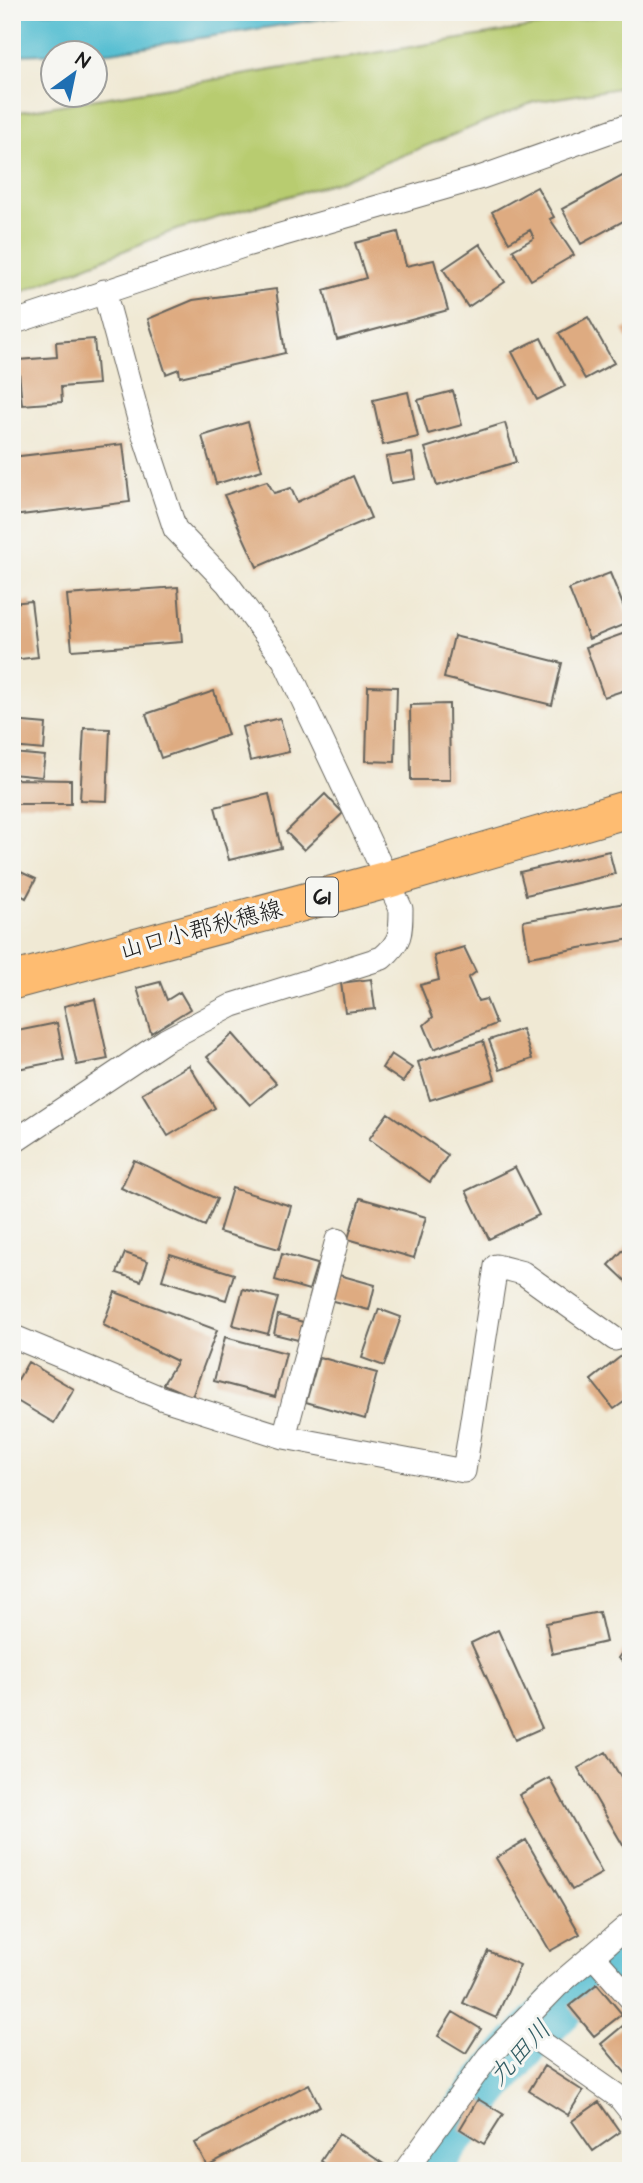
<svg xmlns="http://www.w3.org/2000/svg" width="643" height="2183" viewBox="0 0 643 2183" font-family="'Architects Daughter','Klee One',sans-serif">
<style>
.green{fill:#b8cc70;stroke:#6a7446;stroke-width:2}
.water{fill:#54bed1;stroke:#386d76;stroke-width:2}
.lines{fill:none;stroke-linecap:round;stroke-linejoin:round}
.river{stroke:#54bed1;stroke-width:49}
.building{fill:#deab81}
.street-casing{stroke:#66645c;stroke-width:25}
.primary-casing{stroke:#66645c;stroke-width:39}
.street{stroke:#fff;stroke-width:23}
.primary{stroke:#febc71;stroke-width:37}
.labels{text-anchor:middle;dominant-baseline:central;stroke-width:6;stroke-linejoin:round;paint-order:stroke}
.shield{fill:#f6f6f2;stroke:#5d5d5c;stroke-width:2}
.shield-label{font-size:23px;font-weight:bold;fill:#1c1c1c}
.street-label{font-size:24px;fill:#1c1c1c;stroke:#f6f6f2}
.water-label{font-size:26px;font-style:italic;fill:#325d64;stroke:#f6f6f2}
</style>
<rect width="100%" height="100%" fill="#f6f6f2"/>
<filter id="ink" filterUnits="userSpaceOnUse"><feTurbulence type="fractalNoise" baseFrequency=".0143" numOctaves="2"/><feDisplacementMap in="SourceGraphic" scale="14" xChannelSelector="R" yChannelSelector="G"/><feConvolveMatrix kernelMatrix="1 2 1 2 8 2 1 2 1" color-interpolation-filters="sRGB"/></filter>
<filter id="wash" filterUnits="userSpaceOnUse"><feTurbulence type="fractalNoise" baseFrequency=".00686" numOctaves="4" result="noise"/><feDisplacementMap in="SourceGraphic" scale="28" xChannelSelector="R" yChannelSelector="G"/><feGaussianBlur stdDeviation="1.57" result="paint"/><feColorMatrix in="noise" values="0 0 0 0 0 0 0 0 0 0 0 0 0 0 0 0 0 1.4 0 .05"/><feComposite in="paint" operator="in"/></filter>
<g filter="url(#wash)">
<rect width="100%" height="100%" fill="#f0e9d4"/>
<path class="green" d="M623 12H631V86L534 102 342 180 170 232 12 296V113Z"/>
<path class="water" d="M12 12H366L111 52 12 55Z"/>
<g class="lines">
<path class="river" d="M425 2171C480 2091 549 2004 631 1950"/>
</g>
<g id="blocks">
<path class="building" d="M624 175 631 188V217L581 244 562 209Z
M537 187 554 217 550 219 574 255 531 280 513 250 534 238 530 230 509 242 492 212Z
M398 232 406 266 434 260 448 310 337 340 324 290 366 278 355 243Z
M480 244 505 282 468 307 443 269Z
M276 289 285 353 180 377 179 369 166 374 148 319 193 300Z
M588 317 614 363 585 379 559 333Z
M631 326V346L623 330Z
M541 338 565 386 537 400 512 352Z
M94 339 98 384 61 387 62 402 22 405 18 360 57 357 56 342Z
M453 391 462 425 428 434 418 400Z
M408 392 418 437 383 445 373 400Z
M248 422 262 470 216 484 202 436Z
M505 423 516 462 437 486 425 448Z
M123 444 130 502 12 516V457Z
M412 453 416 479 391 483 386 457Z
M353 476 371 518 257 567 224 495 267 481 274 493 291 488 297 502Z
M610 573 630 622 589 639 569 589Z
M178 587 182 642 72 650 67 595Z
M31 601 38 657 12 660V603Z
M625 633 631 650V688L604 697 586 647Z
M454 636 562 663 552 705 444 678Z
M368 686 397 687 395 762 366 761Z
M214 691 228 735 161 758 146 714Z
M449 704 450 780H411L410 705Z
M280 718 289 752 250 761 242 727Z
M12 721 46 724 44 750 12 747Z
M84 728 110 729 107 801 80 800Z
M12 753 45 756 42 777 12 774Z
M12 779 71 780V804H12Z
M269 794 281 848 229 860 215 807Z
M325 794 343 813 304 850 286 832Z
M609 851 615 874 526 895 520 872Z
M12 868 36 879 26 898 12 890Z
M631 902V939L529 957 523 921Z
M464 947 476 972 468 978 478 1001 486 999 496 1024 434 1049 424 1025 433 1017 420 985 439 980 434 956Z
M371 979 375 1009 345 1012 341 983Z
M160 982 167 1000 180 992 190 1009 151 1033 137 988Z
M95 999 108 1059 77 1065 64 1006Z
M57 1023 64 1060 12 1070V1032Z
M522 1029 532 1059 500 1070 489 1040Z
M233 1034 276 1083 250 1105 207 1057Z
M483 1041 495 1079 430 1100 418 1062Z
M391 1054 412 1068 403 1082 382 1068Z
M189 1065 215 1108 168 1136 142 1093Z
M388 1113 448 1155 430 1182 369 1139Z
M134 1160 217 1199 205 1226 121 1188Z
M515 1167 539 1215 489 1239 466 1191Z
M232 1188 291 1206 279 1249 219 1232Z
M360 1198 426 1217 414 1258 348 1239Z
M631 1242V1286L609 1265Z
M125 1253 148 1261 141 1281 117 1273Z
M170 1254 234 1274 226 1300 162 1280Z
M282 1254 317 1264 309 1290 275 1280Z
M339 1275 375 1285 369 1310 333 1301Z
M243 1289 278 1298 268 1334 233 1325Z
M115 1292 217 1330 192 1397 163 1384 177 1361 103 1325Z
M379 1309 401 1317 384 1366 362 1358Z
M278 1315 303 1322 298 1340 274 1334Z
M225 1337 286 1353 275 1397 214 1381Z
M629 1350 631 1397 614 1409 591 1380Z
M319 1357 377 1373 365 1419 306 1402Z
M28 1362 74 1389 54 1423 12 1398V1390Z
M599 1612 606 1642 552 1654 546 1623Z
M498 1630 542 1728 515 1740 471 1643Z
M631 1640V1668L618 1658Z
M606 1752 631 1795V1859L578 1768Z
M550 1778 602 1873 572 1890 519 1795Z
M526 1840 580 1934 550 1951 496 1858Z
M488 1951 520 1965 496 2018 463 2003Z
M597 1984 622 2014 594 2036 569 2006Z
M453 2012 481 2029 466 2053 438 2036Z
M631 2019V2072L627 2075 601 2044Z
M544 2066 583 2091 568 2115 529 2091Z
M309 2084 320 2106 207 2166 195 2143Z
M478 2099 503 2114 484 2144 460 2129Z
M599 2102 620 2132 593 2151 572 2121Z
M339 2134 394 2171H335L321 2161Z"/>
</g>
</g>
<g filter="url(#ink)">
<use href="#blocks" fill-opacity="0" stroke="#66645c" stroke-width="2"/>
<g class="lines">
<defs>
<path id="street" d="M12 323 246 245 482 177 631 124
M12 1143 166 1040 233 1005 382 958C401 942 401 934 401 909L284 660 227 583 175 529 140 423 104 291
M12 1336 161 1398 284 1437 464 1471 496 1266 523 1273 615 1339
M284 1437 337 1240
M593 1956 631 1999
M518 2026 619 2097 631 2112
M405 2171 488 2057 557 1986 631 1923"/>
<path id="primary" d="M12 981 386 880 631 808"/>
</defs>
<use href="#street" class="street-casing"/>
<use href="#primary" class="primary-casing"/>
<use href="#street" class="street"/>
<use href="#primary" class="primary"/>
</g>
</g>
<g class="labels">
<rect class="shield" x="306" y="877.5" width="32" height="39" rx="5"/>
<g class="shield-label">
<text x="322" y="897">61</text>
</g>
<g class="street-label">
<text transform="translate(201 930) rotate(-15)">山口小郡秋穂線</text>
</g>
<g class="water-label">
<text transform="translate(520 2053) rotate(-47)">九田川</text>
</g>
</g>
<rect width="643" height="2183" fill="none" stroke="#f6f6f2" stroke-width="42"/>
<g transform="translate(74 74) rotate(33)"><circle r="33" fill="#f6f6f2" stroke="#9f9f9c" stroke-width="2"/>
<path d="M0-5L12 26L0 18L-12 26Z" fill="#1f6fb2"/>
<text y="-10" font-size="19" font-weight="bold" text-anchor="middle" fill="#1c1c1c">N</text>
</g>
</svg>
